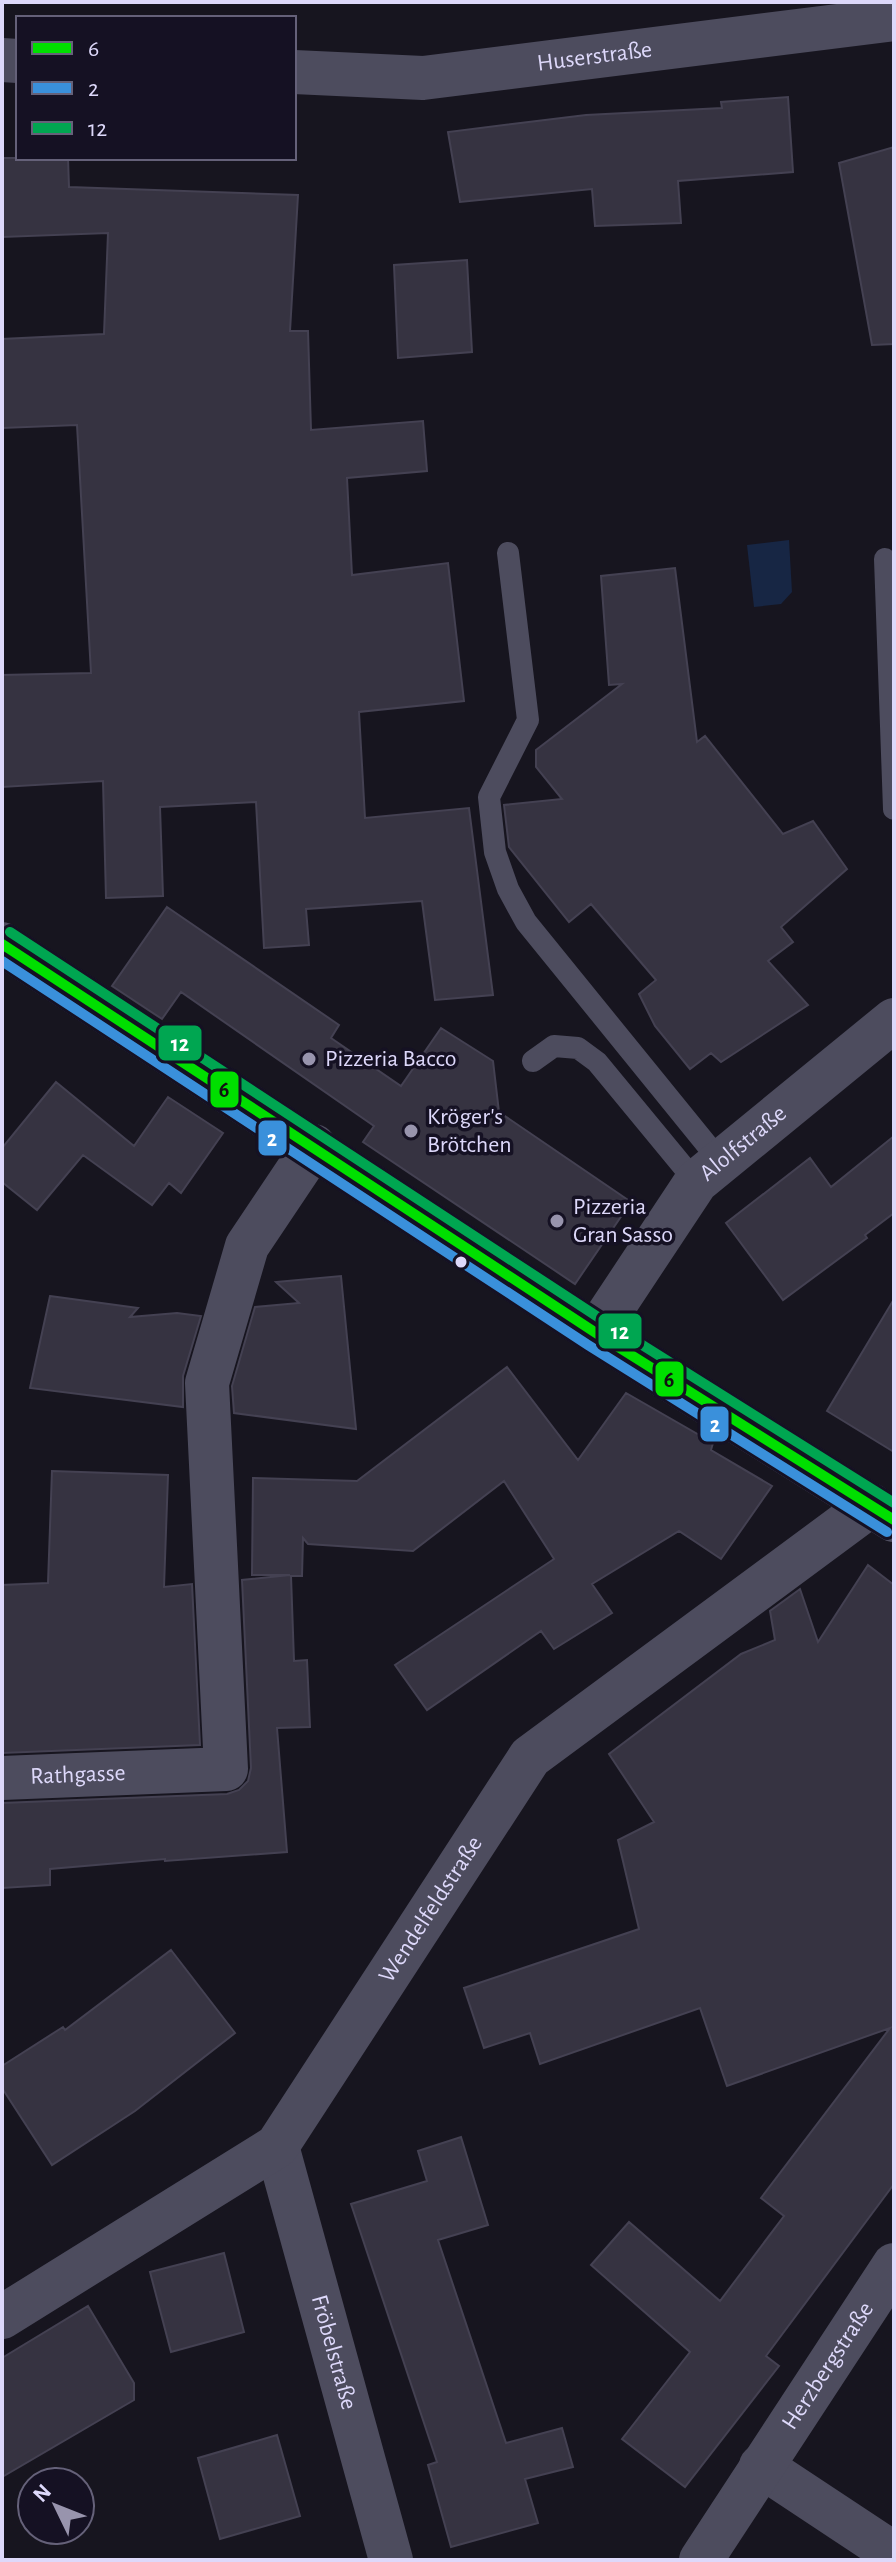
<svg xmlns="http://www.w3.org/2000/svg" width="896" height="2562" viewBox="0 0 896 2562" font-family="'Alegreya Sans',sans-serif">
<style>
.water{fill:#172644}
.building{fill:#363341;stroke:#444152;stroke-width:2}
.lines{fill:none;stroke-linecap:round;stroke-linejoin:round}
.service{stroke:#4d4c5e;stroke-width:22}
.minor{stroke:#4d4c5e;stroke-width:44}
.bus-1-casing{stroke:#151123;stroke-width:16}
.bus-2-casing{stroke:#151123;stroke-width:16}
.bus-3-casing{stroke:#151123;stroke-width:16}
.bus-1{stroke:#00df00;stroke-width:10}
.bus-2{stroke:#3a90db;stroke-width:10}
.bus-3{stroke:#00a651;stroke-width:10}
.poi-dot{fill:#9894ad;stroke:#151123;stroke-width:3}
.bus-dot{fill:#ddd8fa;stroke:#151123;stroke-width:3}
.labels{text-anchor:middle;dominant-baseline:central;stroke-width:7;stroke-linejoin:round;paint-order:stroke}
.street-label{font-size:24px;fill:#ddd8fa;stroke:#151123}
.poi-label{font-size:24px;fill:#ddd8fa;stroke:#151123;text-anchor:start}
.line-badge{stroke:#151123;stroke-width:3}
.badge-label{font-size:22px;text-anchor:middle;font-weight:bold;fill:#fff}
.pale-badge-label{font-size:22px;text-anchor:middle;font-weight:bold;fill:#111}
</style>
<rect width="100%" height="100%" fill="#17151f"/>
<path class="water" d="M789 540 792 592 781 604 754 607 747 545Z"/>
<path class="building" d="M788 97 793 172 678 181 681 223 595 226 592 189 460 202 448 132 586 115 722 108 721 102Z
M894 147V344L872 345 839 163Z
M2 158H68L69 187 298 195 290 331H308L311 430 423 421 427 471 347 478 352 575 448 563 464 701 359 712 365 818 469 808 493 995 435 1000 422 901 306 909 309 945 264 948 256 802 160 807 163 896 106 898 103 781 2 787V675L91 673 77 425 2 428V339L104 334 108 233 2 237Z
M467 260 472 352 398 358 394 265Z
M675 568 697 742 705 736 783 834 813 821 847 869 781 927 793 942 768 961 808 1005 721 1062 711 1053 690 1069 655 1026 639 994 656 980 591 904 569 922 509 847 504 805 562 799 536 767V750L622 684 609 685 601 576Z
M167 907 339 1025 331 1038 401 1086 441 1028 493 1061 499 1112 631 1202 575 1284 363 1142 374 1126 181 992 162 1019 112 986Z
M56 1082 134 1146 168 1097 223 1133 181 1193 169 1183 152 1205 83 1155 37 1210 2 1182V1148Z
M894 1136V1213L865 1235 867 1238 783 1300 726 1223 810 1158 831 1187Z
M341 1276 356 1429 234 1413 232 1386 255 1307 299 1303 276 1282Z
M50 1296 138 1308 130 1317 177 1313 201 1316 183 1376V1407L30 1388Z
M894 1299V1452L827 1411Z
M507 1367 578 1460 626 1393 713 1443 711 1450 772 1486 721 1559 679 1531 592 1584 612 1613 554 1649 541 1631 427 1710 395 1665 554 1559 504 1481 413 1551 308 1544 303 1538 302 1576H291L294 1661 307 1660 310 1727 277 1728 287 1852 165 1861V1859L50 1869V1885L2 1888V1803L227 1794 239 1790 248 1781 251 1768 242 1580 290 1575H252L253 1478 357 1481Z
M52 1471 168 1475 164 1587 192 1584 200 1745 2 1753V1585L48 1583Z
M868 1565 894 1585V2184L766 2356 779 2366 685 2487 622 2439 690 2352 591 2265 629 2222 720 2301 784 2216 761 2198 890 2028 727 2086 700 2008 540 2064 530 2033 484 2048 464 1988 639 1929 618 1840 654 1822 609 1754 741 1654 775 1640 770 1611 800 1589 818 1642Z
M171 1950 235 2033 135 2111 52 2165 2 2088V2066L63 2027 65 2030Z
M461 2137 488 2225 438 2240 506 2443 562 2428 573 2467 525 2479 538 2523 451 2547 428 2465 437 2462 351 2204 427 2181 418 2151Z
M224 2253 244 2332 171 2352 150 2272Z
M88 2306 134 2383V2400L2 2477V2358Z
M277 2435 300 2516 220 2539 198 2458Z"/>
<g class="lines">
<path class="service" d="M508 553 528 720 489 797 495 852 508 889 526 922 720 1161
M885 559 894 809
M533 1061 554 1046 578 1048 597 1062 696 1182"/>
<g class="minor">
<path d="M2 60 18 61"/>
<path id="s1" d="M294 72 423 78 894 19"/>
<path d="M2 944 596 1333 894 1520"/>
<path id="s2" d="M596 1333 696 1182 894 1020"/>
<path id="s3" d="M2 1778 226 1769 207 1383 247 1246 314 1146"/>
<path id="s4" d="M277 2146 391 2560"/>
<path id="s5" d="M2 2317 277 2146 530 1757 871 1505"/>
<path d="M761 2466 894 2554"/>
<path id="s6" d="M701 2560 894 2265"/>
</g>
<defs>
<path id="bus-1" d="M2 944 596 1333 894 1520"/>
<path id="bus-2" d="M2 961 588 1345 887 1532"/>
<path id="bus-3" d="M10 932 604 1321 894 1503"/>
</defs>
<use href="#bus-1" class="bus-1-casing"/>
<use href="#bus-2" class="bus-2-casing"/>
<use href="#bus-3" class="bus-3-casing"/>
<use href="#bus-1" class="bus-1"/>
<use href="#bus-2" class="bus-2"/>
<use href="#bus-3" class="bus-3"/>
</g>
<g class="poi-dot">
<circle cx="309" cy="1059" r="8"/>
<circle cx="411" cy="1131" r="8"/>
<circle cx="557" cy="1221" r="8"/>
</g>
<circle class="bus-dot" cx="461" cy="1262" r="7"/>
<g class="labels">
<g class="street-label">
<text stroke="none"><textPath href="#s1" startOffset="302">Huserstraße</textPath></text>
<text stroke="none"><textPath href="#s2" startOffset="242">Alolfstraße</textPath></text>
<text stroke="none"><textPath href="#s3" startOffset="76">Rathgasse</textPath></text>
<text stroke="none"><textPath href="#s5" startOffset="606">Wendelfeldstraße</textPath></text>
<text stroke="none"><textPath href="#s4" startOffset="214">Fröbelstraße</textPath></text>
<text stroke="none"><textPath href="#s6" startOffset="232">Herzbergstraße</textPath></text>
</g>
<g class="poi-label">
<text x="325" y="1059">Pizzeria Bacco</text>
<text x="427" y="1117">Kröger's<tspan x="427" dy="28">Brötchen</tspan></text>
<text x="573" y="1207">Pizzeria<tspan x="573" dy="28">Gran Sasso</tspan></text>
</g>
</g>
<g class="line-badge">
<rect x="157" y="1024" width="46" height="38" rx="8" fill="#00a651"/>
<rect x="209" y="1070" width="31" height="39" rx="8" fill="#00df00"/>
<rect x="257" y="1119" width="31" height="38" rx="8" fill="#3a90db"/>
<rect x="597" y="1312" width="46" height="38" rx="8" fill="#00a651"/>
<rect x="654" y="1360" width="31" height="38" rx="8" fill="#00df00"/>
<rect x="699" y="1405" width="31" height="38" rx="8" fill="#3a90db"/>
</g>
<g class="badge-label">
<text x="180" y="1051">12</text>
<text x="272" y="1146">2</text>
<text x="620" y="1339">12</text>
<text x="715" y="1432">2</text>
</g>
<g class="pale-badge-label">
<text x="224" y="1097">6</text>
<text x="669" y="1387">6</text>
</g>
<rect width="896" height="2562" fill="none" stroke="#ddd8fa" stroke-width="8"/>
<rect x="16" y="16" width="280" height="144" fill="#151123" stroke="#656179" stroke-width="2"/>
<rect x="32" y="42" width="40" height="12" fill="#00df00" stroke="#656179" stroke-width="2"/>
<text x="88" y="56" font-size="24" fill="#ddd8fa">6</text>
<rect x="32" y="82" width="40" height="12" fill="#3a90db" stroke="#656179" stroke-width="2"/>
<text x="88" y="96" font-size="24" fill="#ddd8fa">2</text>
<rect x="32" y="122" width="40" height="12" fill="#00a651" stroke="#656179" stroke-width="2"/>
<text x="88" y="136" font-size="24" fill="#ddd8fa">12</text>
<g transform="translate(56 2506) rotate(313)"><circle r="38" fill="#151123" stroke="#656179" stroke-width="2"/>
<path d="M0-6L14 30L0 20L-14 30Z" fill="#9894ad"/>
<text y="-12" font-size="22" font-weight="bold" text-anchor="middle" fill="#ddd8fa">N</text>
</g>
</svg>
